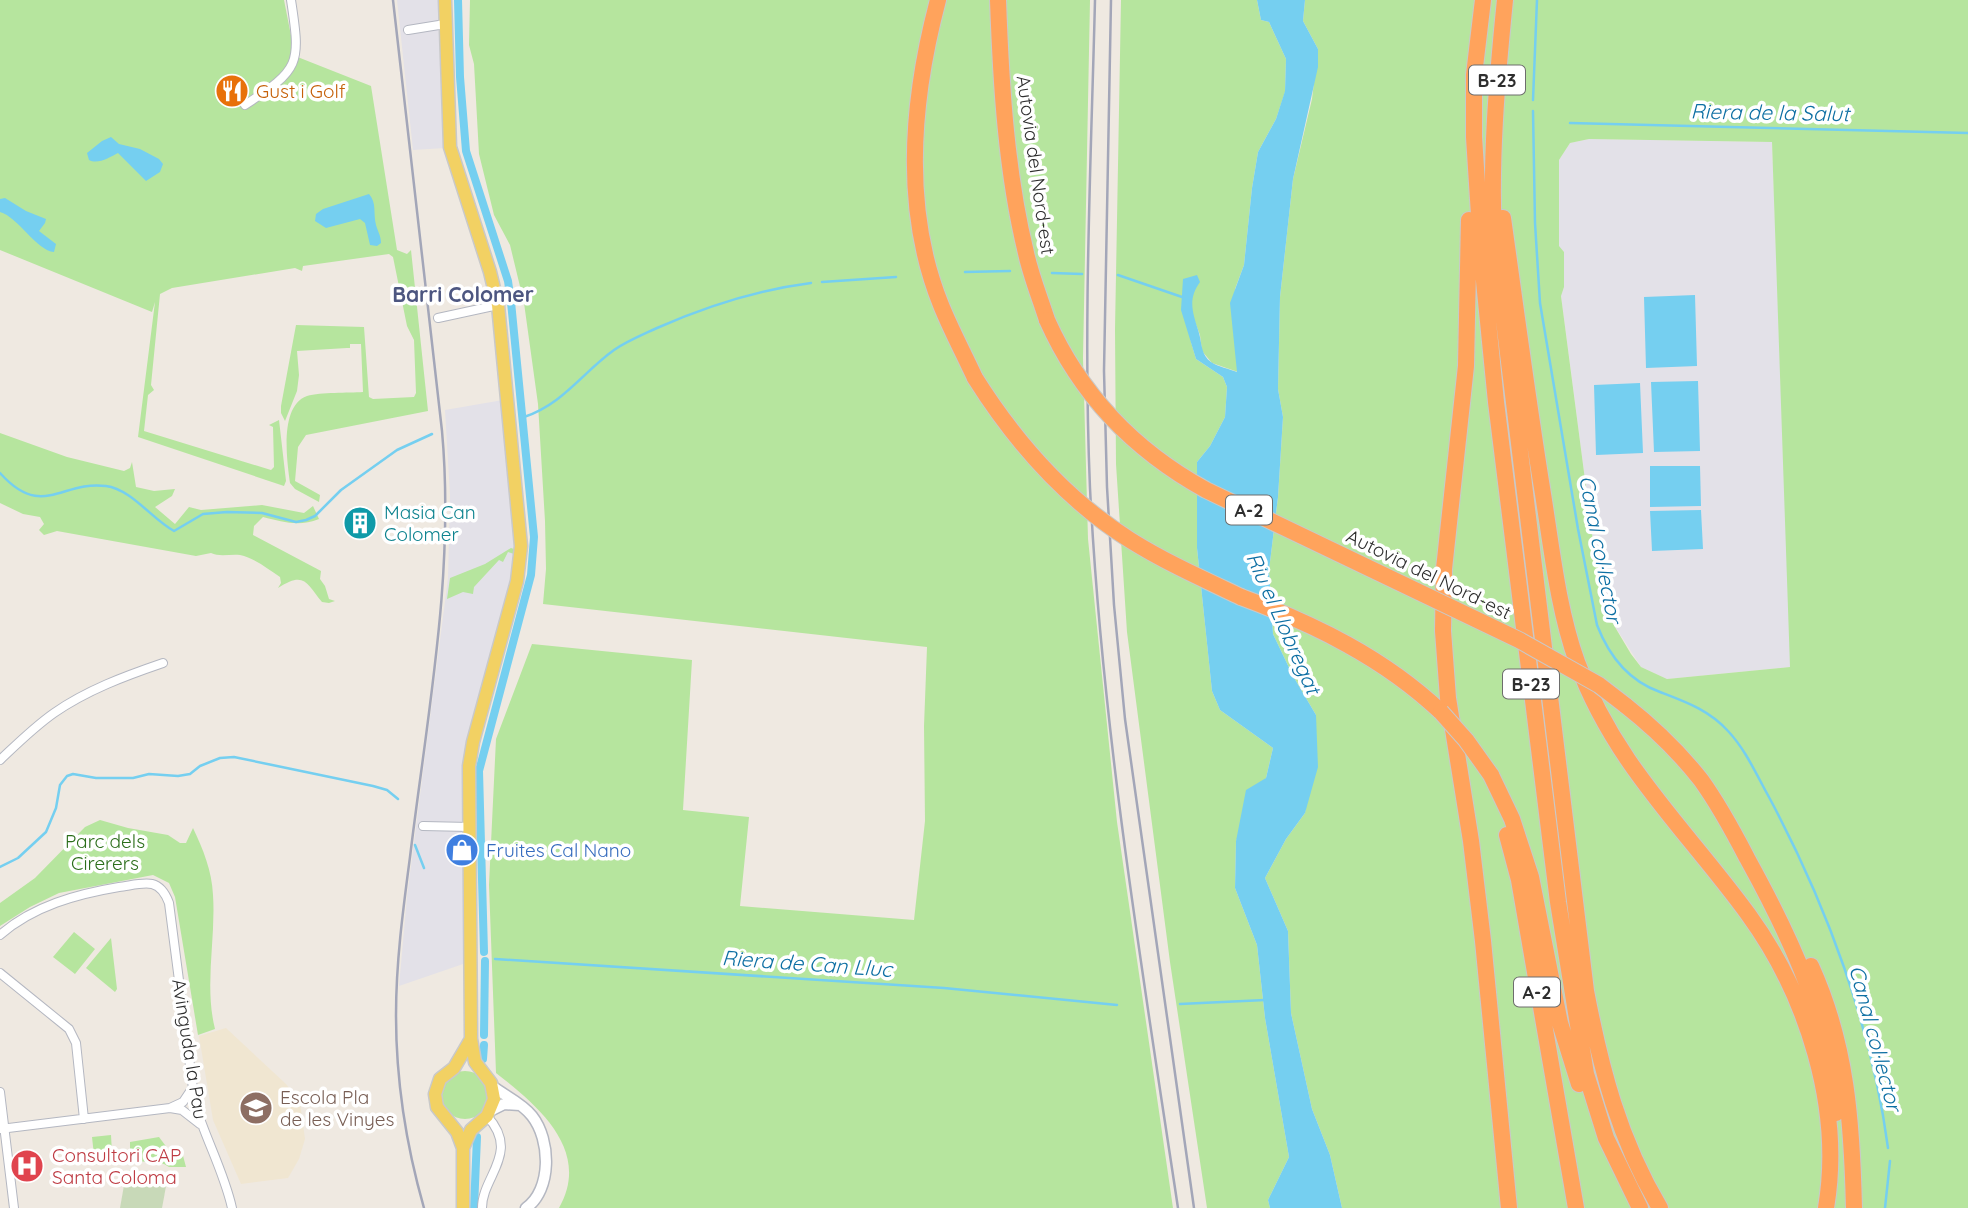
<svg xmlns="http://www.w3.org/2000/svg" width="1968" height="1208" viewBox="0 0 1968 1208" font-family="Quicksand,sans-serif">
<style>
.industrial{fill:#e3e1e8}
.education{fill:#f0e6d1}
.green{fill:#b6e59e;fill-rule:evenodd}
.cemetery{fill:#c8d9b8}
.water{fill:#75cff0}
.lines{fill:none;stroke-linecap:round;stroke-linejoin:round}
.stream{stroke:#75cff0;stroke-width:2.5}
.canal{stroke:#75cff0;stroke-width:8}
.minor-casing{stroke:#b4b7c1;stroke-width:10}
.tertiary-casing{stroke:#b4b7c1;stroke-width:13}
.primary-casing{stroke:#c9c9c9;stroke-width:15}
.motorway-casing{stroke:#c9c9c9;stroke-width:18}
.minor{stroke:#fff;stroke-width:8}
.tertiary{stroke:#fff;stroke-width:10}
.primary{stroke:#f2d163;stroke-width:12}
.motorway{stroke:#ffa35c;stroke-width:16}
.rail{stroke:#a3a6b8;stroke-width:2.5}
.motorway-bridge-casing{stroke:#c9c9c9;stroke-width:18;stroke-linecap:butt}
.motorway-bridge{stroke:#ffa35c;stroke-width:16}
.labels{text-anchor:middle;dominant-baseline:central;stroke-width:7;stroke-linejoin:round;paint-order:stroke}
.shield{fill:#fff;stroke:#6d6d6d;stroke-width:2}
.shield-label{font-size:18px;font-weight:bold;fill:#2e2e2e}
.food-label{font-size:19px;fill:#c56008;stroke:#fff;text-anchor:start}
.street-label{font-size:19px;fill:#2e2e2e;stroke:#fff}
.culture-label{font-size:19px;fill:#0d838f;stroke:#fff;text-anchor:start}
.park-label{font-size:19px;fill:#2c6e1b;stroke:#fff}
.shop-label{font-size:19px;fill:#366cbe;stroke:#fff;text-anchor:start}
.education-label{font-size:19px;fill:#785e54;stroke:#fff;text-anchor:start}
.health-label{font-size:19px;fill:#be3a42;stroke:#fff;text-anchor:start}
.water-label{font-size:21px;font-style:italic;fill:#0d6fa3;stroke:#fff}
.neighbourhood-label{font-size:21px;font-weight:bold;fill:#4d5680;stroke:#fff}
</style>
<rect width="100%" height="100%" fill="#efe9e1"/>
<path class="industrial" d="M397 0H443L445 148 413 150Z
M1589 139 1772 142 1791 667 1667 679 1641 667 1609 617 1593 541 1561 295 1564 287V252L1559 247V160L1570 143Z
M503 400 516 557 470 732 466 963 399 986 407 897 448 578 450 495 445 410Z"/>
<path class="education" d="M226 1028 286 1084 300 1103 305 1139 299 1159 288 1178 241 1184 213 1120 199 1036Z"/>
<path class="green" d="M0 0H284L295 56 371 86 397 250 407 254 411 250 428 411 306 435 298 447 295 481 320 495 319 502 295 489 290 483C287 461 279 406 307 396 321 392 348 393 363 392L361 344H350V348H347L297 351 299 375 297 391 285 421 281 413V406L296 325 364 327 369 397 373 399 414 397 416 393 414 340 407 326 393 257 389 254 303 266 302 271 295 268 172 288 160 294 151 385 154 390 148 395 144 431 271 470 274 467 273 427 269 425 279 420 286 481 284 486 138 437 155 302 152 312 0 250Z
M470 0H1090L1083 358 1088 539 1117 822 1173 1208H559C592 1150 537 1105 496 1073L489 885 496 739 532 644 692 660 683 810 749 817 740 906 914 920 925 821 924 726 927 647 543 604 546 569 545 521 538 404 524 303 510 245 494 215 479 154 474 64 469 45Z
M1121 0H1257L1261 20 1269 22 1286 59 1285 92 1276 119 1258 152 1252 188 1244 265 1235 289 1233 326 1238 372 1212 363 1202 351 1200 335 1192 314V293L1183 279 1191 342 1196 359 1223 377 1227 387 1225 417 1210 446 1197 462V548L1212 691 1220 710 1273 748 1266 778 1236 841 1235 888 1257 945 1265 1018 1289 1157 1268 1200 1270 1208H1207L1170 962 1127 632 1116 464 1115 330Z
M1305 0H1968V1208H1342L1330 1155 1312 1109 1291 1013 1288 931 1265 878 1286 839 1305 813 1316 715 1293 676 1273 634 1269 570 1278 497 1283 417 1278 389 1280 297 1293 179 1312 99 1318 49 1303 21ZM1589 139 1772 142 1790 667 1667 679 1641 667 1631 654 1609 617 1593 541 1561 296 1564 287V252L1559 246V160L1570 143Z
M0 433 67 457 124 471 130 468 132 462 136 487 154 491 175 489 172 496 155 507 175 524 189 507 201 510 262 505 304 513 313 506 319 519C299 527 283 522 263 517L254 526 253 535 321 571 320 579 325 586 329 599 335 601 329 603 322 602C307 584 305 570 278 588L281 583 280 577C268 569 254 558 240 555 230 554 219 557 211 553L196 556 57 531 44 535 39 530 44 524 40 517 23 514 0 503Z
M511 548 514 549V554L508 552 503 562 499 560 474 587 473 594 463 592 447 599 450 578 485 564Z
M100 820 128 828 168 835 180 843H186L193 828C203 849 212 871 213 895 216 939 204 985 215 1029L198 1035 175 897 169 883 153 875 59 893 30 907 0 926V903L35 878 85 827Z
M74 932 95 949 75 974 53 957Z
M111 938 117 989 115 992 86 968Z
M441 1095a24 24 0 1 1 48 0a24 24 0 1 1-48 0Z
M111 1135 112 1153 94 1155 92 1137Z
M159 1137 171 1153 182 1152 186 1167H169L164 1164 130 1160V1142Z"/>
<path class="cemetery" d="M126 1174 167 1181 162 1208H120Z"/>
<path class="water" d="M1257 0H1305L1303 21 1318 49V67L1293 179 1280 297 1278 389 1283 417 1278 497 1269 570 1273 634 1293 676 1316 715 1318 767 1305 813 1286 839 1265 878 1288 931 1291 1013 1312 1109 1330 1155 1342 1208H1270L1268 1200 1289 1157 1265 1018 1257 945 1235 888 1236 841 1246 790 1266 778 1273 748 1220 710 1212 691 1197 548V462L1210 446 1225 417 1227 387 1223 377 1196 359 1181 310 1183 279 1197 275 1200 282C1187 300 1193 313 1199 333 1202 344 1201 355 1211 362 1218 367 1230 369 1237 372L1230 303 1244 265 1252 188 1258 152 1276 119 1285 91 1286 59 1269 22 1261 20Z
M111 137 119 144 140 149 159 159 163 164 160 172 146 181 118 153C110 157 98 165 89 160L87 153 102 141Z
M369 194C377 203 373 213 376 225 378 232 381 236 381 243L377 246 370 245 365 223 360 219 326 228 315 221 316 214 323 209Z
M5 198 26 211 46 219 45 223 39 231 56 244 54 252C37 251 18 217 0 212V199Z
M1695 295 1697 366 1646 368 1644 297Z
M1698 381 1700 451 1654 452 1651 382Z
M1640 383 1643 453 1596 455 1594 385Z
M1650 466H1700L1701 506 1650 507Z
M1701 510 1703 549 1652 551 1650 511Z"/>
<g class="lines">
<path class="stream" d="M1533 100 1537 0
M1533 111 1535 223 1540 303 1578 529 1597 625C1609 656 1629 681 1660 692 1686 702 1709 710 1728 731 1746 750 1757 776 1770 799 1827 906 1872 1027 1888 1148
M1570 123 1968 133
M965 272 1010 271
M1052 273 1082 274
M1118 275 1182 297
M822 282 896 277
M524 417C563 404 582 373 614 350 627 341 642 335 657 328 707 306 756 290 811 283
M0 473C42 520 62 480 106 486 131 489 153 520 174 531L203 514 227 512 262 513 296 522 306 520 315 516 341 490 397 450 432 434
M415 845 424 868
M0 867 18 858 46 832 56 808 60 785 67 776 73 774 96 778H133L149 774 178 776 190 774 200 766 220 758 234 757 373 786 387 790 398 799
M495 959 944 988 1117 1005
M1180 1004 1265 1000
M1885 1208 1890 1161"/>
<path class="canal" d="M458 0 460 77 466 151 508 281 511 302 534 537 531 575 479 771 484 952
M484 1035 485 961
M483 1059 484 1045
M474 1208 477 1137"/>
<defs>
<path id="minor" d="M408 30 445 24
M245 105C300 69 301 65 291 0
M438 318 498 305
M0 760C17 744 34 727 54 713 87 690 125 676 163 663
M423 826 470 827
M0 935C33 906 77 894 119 887 129 886 142 882 152 884 161 886 166 895 169 903L195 1104C206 1140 224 1172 232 1208
M0 973 69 1029 76 1043 84 1119
M0 1092 14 1208
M170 1108 183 1102 193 1087
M0 1129 170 1108 182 1110 200 1124
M482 1208C482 1176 521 1153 487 1116"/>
<path id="tertiary" d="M492 1086C505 1096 522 1103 532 1116 551 1140 552 1190 526 1208
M490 1111 504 1104 520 1105"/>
<path id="primary" d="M445 0 450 147 490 272 498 305 521 546 517 581 473 742 469 766 471 1039 475 1062 491 1083 494 1099 487 1116 471 1130 463 1148V1208
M463 1148 457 1132 437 1107 435 1094 440 1079 454 1068 471 1039"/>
<path id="motorway" d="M938 0C912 98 902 209 941 305 951 330 964 354 975 378
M998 0C1001 84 1006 171 1026 253 1031 276 1040 298 1047 320
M1483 0 1474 75V137L1482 261 1496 402 1558 902 1586 1074 1606 1138 1640 1208
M1505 0C1497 79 1490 160 1494 239L1586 991C1601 1069 1619 1139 1660 1208
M1503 218C1516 310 1528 402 1543 494 1552 550 1558 609 1577 662 1614 764 1686 829 1748 914 1807 995 1843 1108 1826 1208
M1469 220 1466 366 1444 569 1443 631 1448 698 1471 841 1483 941 1509 1208
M1241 597C1314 624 1384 658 1441 712
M1625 705C1653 727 1679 752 1701 780 1719 805 1733 831 1747 858 1790 936 1831 1022 1836 1113
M1491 775 1512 819 1531 877 1560 1023 1579 1084
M1507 835 1519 880 1576 1208
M1811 966C1847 1045 1852 1123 1854 1208"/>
</defs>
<use href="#minor" class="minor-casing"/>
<use href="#tertiary" class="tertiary-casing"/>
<use href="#primary" class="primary-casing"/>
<use href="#motorway" class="motorway-casing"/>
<use href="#minor" class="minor"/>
<use href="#tertiary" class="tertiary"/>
<use href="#primary" class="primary"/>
<use href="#motorway" class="motorway"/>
<path class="rail" d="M393 0 442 431C455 574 427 716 410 857 403 910 396 962 396 1015 396 1080 406 1145 424 1208
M1095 0C1091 162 1083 325 1090 488 1102 729 1142 969 1178 1208
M1111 0 1104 371 1107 487 1114 605 1125 719 1194 1208"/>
<defs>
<path id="motorway-bridge" d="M1047 320C1080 394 1135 451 1206 490L1519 640 1599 685 1625 705
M975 378C1016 443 1065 499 1130 540 1165 562 1203 579 1241 597
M1441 712 1466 740 1491 775"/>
</defs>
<use href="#motorway-bridge" class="motorway-bridge-casing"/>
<use href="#motorway-bridge" class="motorway-bridge"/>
</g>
<defs>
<symbol id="restaurant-disc" viewBox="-11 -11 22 22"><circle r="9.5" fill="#e8710a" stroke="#fff"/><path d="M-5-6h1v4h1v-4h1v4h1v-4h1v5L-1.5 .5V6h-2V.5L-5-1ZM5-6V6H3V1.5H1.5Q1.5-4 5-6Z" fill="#fff"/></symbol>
<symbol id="building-disc" viewBox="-11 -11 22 22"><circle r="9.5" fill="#0f9aa8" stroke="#fff"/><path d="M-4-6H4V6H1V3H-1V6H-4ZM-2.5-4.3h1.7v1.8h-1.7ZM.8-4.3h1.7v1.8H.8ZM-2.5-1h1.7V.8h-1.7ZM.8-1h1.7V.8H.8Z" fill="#fff"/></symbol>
<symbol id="shop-disc" viewBox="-11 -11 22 22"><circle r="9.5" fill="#3f7fe0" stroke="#fff"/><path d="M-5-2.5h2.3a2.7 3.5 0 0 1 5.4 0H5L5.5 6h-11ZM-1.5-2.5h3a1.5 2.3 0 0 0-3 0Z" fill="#fff"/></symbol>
<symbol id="school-disc" viewBox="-11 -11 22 22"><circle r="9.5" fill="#8d6e63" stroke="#fff"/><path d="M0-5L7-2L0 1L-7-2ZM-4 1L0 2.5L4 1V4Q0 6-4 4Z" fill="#fff"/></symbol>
<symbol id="hospital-disc" viewBox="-11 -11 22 22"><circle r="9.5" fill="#e0444e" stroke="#fff"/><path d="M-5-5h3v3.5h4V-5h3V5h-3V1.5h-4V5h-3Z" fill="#fff"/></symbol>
</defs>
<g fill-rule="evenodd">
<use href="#restaurant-disc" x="213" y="72" width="38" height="38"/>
<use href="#building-disc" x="341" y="504" width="38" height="38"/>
<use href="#shop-disc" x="443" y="831" width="38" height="38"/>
<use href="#school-disc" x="237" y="1089" width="38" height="38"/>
<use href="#hospital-disc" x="8" y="1147" width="38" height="38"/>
</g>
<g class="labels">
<g class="shield">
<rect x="1469" y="65.5" width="56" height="29" rx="5"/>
<rect x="1226" y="495.5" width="46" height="29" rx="5"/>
<rect x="1503" y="669.5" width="56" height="29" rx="5"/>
<rect x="1514" y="977.5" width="46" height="29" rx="5"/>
</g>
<g class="shield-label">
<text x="1497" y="80">B-23</text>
<text x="1249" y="510">A-2</text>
<text x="1531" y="684">B-23</text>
<text x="1537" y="992">A-2</text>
</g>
<g class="food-label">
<text x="256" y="91">Gust i Golf</text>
</g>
<g class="street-label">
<text transform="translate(1036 165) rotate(82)">Autovia del Nord-est</text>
<text transform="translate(1429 574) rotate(26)">Autovia del Nord-est</text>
<text transform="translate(190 1049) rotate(81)">Avinguda la Pau</text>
</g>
<g class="culture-label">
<text x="384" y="512">Masia Can<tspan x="384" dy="22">Colomer</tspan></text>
</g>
<g class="park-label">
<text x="105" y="841">Parc dels<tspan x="105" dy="22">Cirerers</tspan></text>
</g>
<g class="shop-label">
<text x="486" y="850">Fruites Cal Nano</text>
</g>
<g class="education-label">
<text x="280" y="1097">Escola Pla<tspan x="280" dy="22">de les Vinyes</tspan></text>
</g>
<g class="health-label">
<text x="52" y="1155">Consultori CAP<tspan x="52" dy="22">Santa Coloma</tspan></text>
</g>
<g class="water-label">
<text transform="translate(1770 112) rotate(1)">Riera de la Salut</text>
<text transform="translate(1601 549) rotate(79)">Canal col·lector</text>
<text transform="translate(1284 623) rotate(66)">Riu el Llobregat</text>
<text transform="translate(807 963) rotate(4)">Riera de Can Lluc</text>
<text transform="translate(1876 1038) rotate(75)">Canal col·lector</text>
</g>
<g class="neighbourhood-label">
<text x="463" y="294">Barri Colomer</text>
</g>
</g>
</svg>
